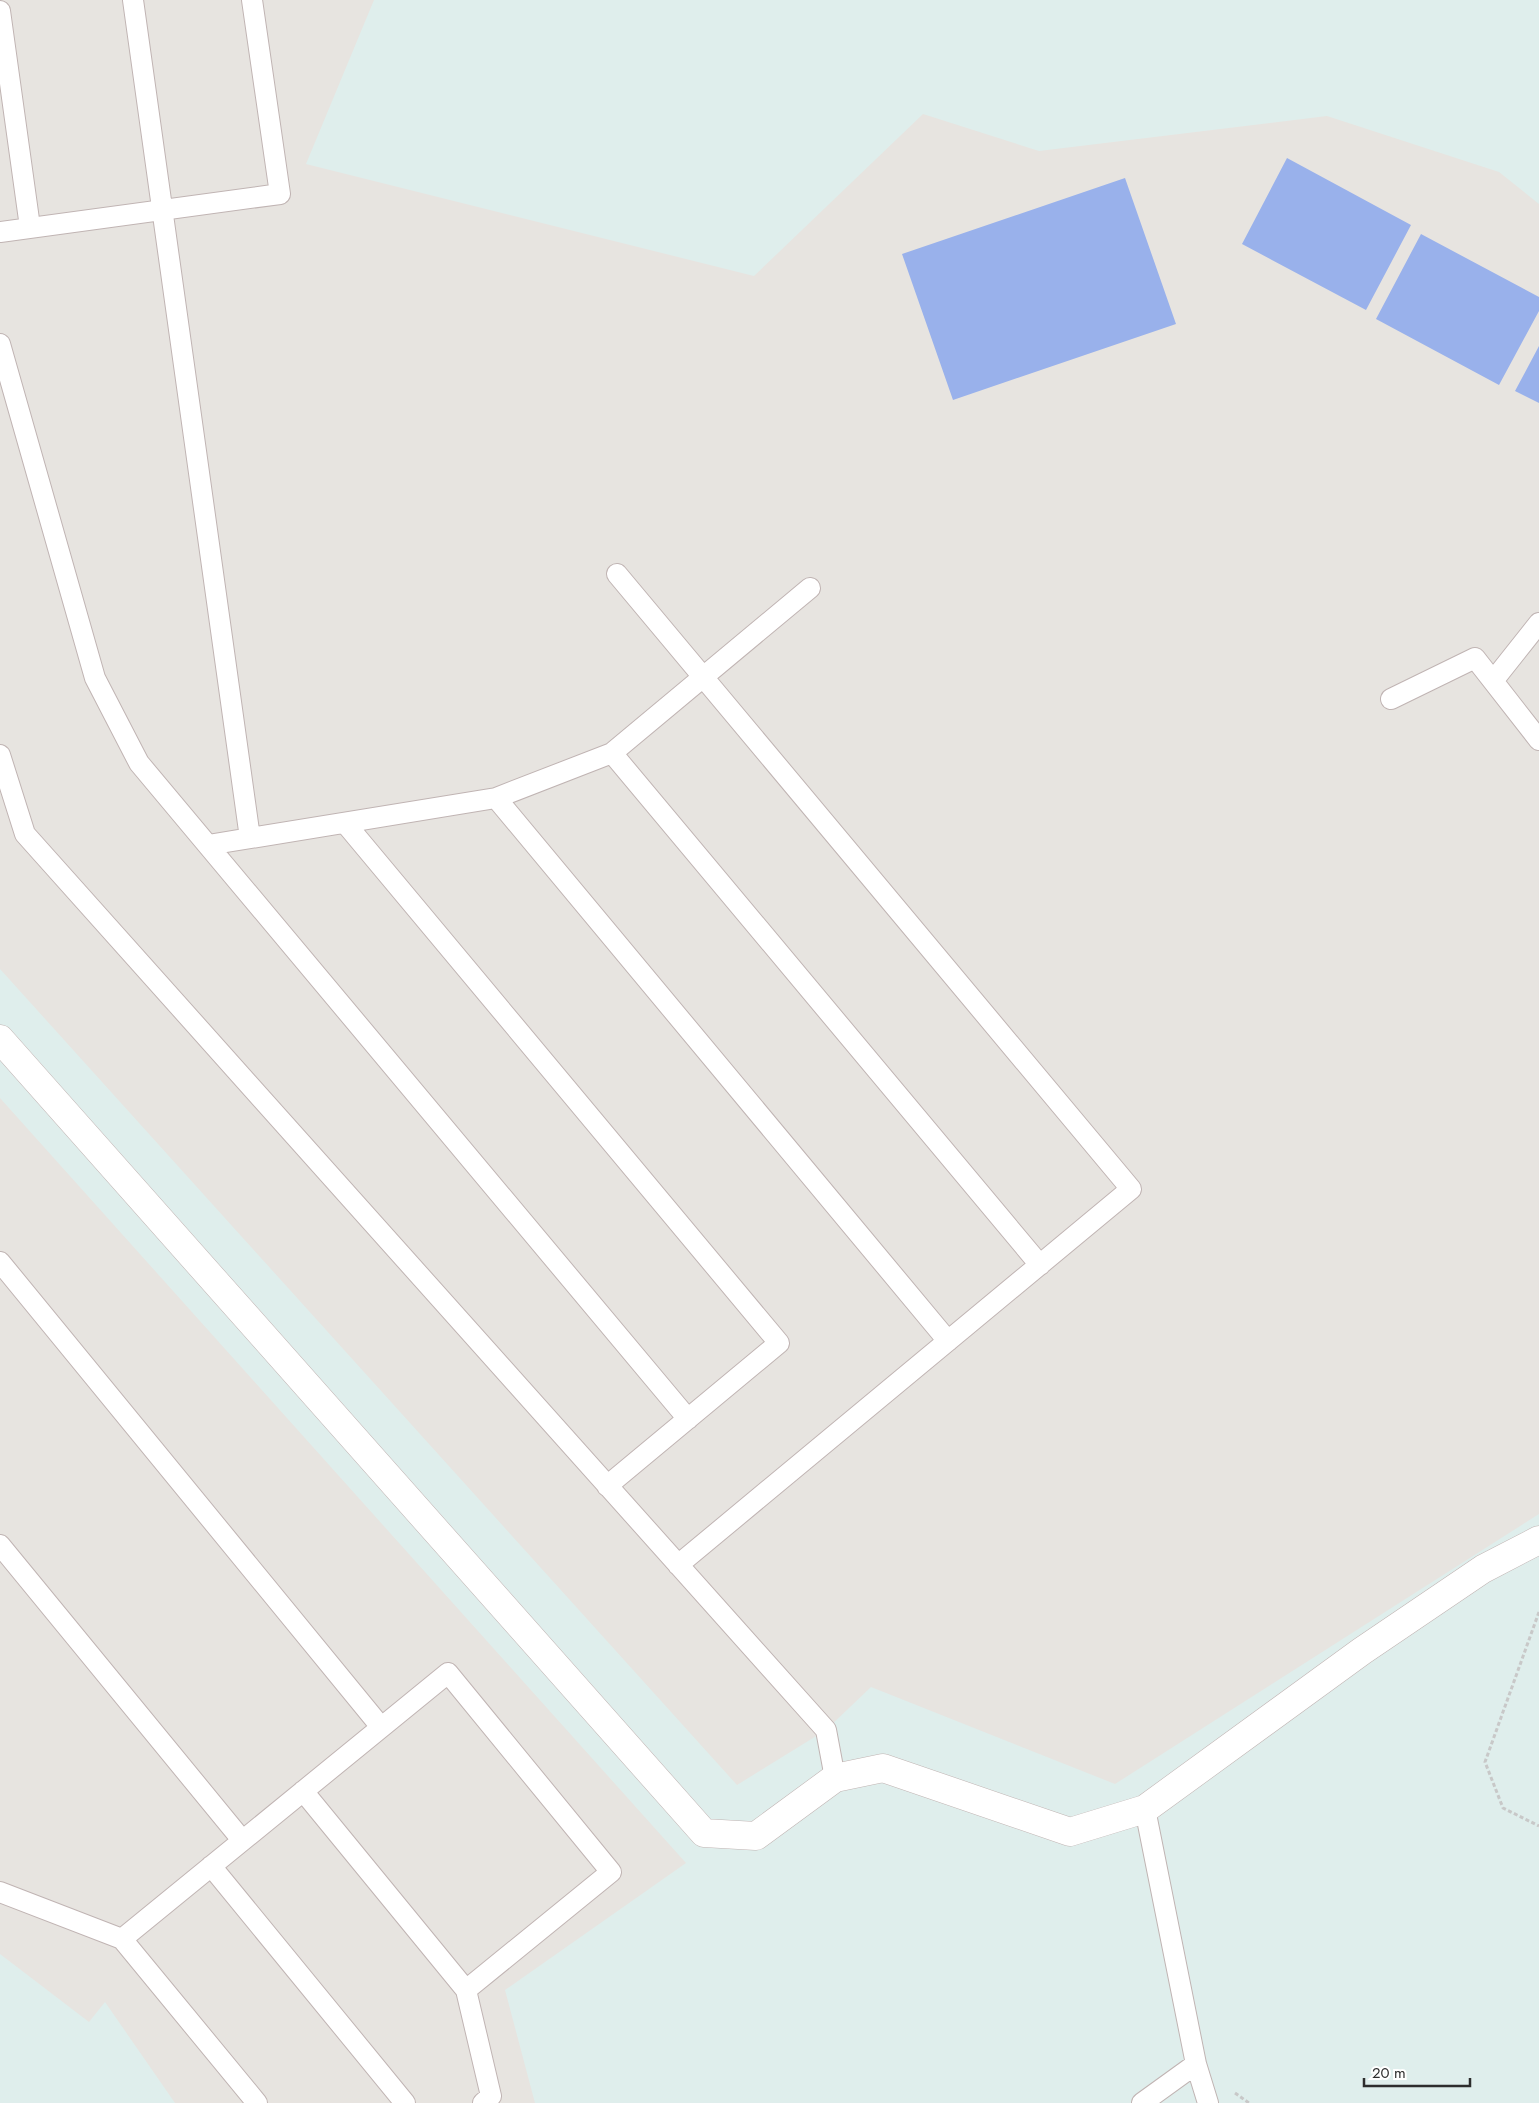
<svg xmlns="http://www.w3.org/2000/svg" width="1539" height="2103" viewBox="0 0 1539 2103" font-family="Jost,sans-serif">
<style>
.industrial{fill:#e7e4e0}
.pitch{fill:#99b1eb}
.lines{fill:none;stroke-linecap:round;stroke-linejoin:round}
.lane-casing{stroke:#c0b4b3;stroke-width:22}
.street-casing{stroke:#c0b4b3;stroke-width:29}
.path{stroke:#c8c8c8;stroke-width:3;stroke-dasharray:4 2.5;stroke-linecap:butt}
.lane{stroke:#fff;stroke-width:20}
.street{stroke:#fff;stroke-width:28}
</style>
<rect width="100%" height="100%" fill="#dfeeec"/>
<path class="industrial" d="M0 0H374L306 164 754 276 923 114 1039 151 1327 116 1499 172 1539 204V1514L1115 1784 871 1687 826 1730 737 1785 0 969Z
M0 1098 686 1863 505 1990 535 2103H175L105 2002 89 2022 0 1954Z"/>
<path class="pitch" d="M1287 158 1411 225 1366 310 1242 244Z
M1125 178 1176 324 953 400 902 254Z
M1421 234 1539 297V311L1499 385 1376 319Z
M1539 346V403L1515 391Z"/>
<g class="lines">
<defs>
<path id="lane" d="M133 0 250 838
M0 11 30 227
M0 232 280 194 252 0
M0 344 95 678 139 763 688 1419
M617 574 1131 1189 678 1565
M1493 681 1539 623
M1391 699 1475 658 1539 740
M612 753 1040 1265
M0 755 25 834 826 1730 835 1778
M496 798 948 1341
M345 823 779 1343 607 1486
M208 845 496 798 612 753 810 588
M0 1262 381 1727
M0 1545 242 1840
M303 1791 466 1990 491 2096 483 2103
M1145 1809 1196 2064 1208 2103
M211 1866 405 2103
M0 1892 122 1939 257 2103
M122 1939 448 1673 611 1872 466 1990
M1142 2103 1196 2064"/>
<path id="street" d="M0 1039 704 1833 756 1836 835 1778 883 1768 1070 1832 1145 1809 1362 1651 1483 1569 1539 1540"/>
</defs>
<use href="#lane" class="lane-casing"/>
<use href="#street" class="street-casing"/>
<path class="path" d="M1539 1612 1485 1762 1503 1808 1539 1826
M1235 2093 1249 2103"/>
<use href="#lane" class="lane"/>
<use href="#street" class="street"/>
</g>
<path d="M1364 2078v8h106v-8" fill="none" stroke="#2d2d2d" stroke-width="2.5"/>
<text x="1372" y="2078" font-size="15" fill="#2d2d2d" stroke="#ffffff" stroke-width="4" paint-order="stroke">20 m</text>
</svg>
